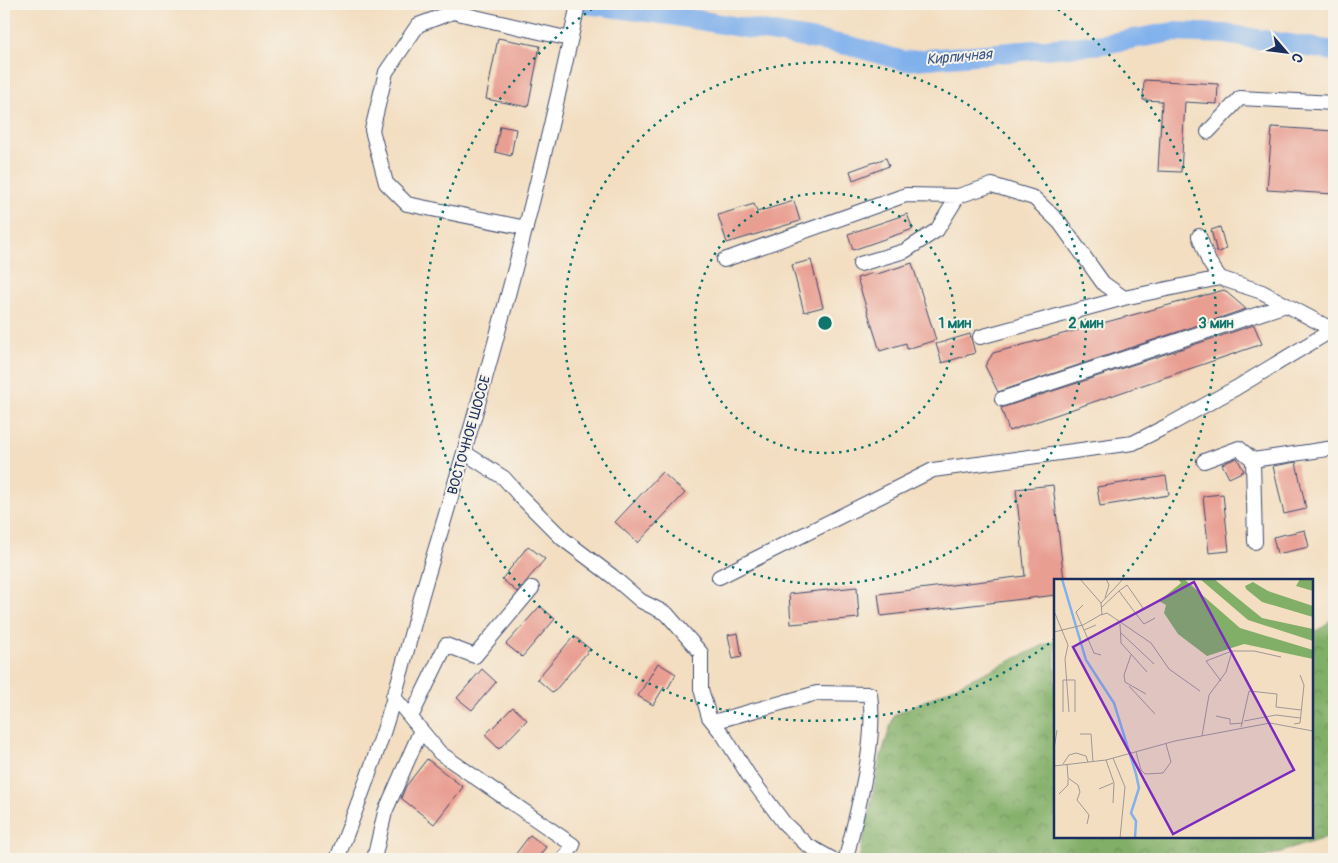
<svg xmlns="http://www.w3.org/2000/svg" width="1338" height="863" viewBox="0 0 1338 863" font-family="Pangolin,sans-serif">
<style>
.forest{fill:url(#forest-crowns);stroke:#4e6f62}
.lines{fill:none;stroke-linecap:round;stroke-linejoin:round}
.river{stroke:#81b1ec;stroke-width:20}
.building{fill:#e99e92}
.minor-casing{stroke:#3b496d;stroke-width:16}
.minor{stroke:#fff;stroke-width:14}
.ring{fill:none;stroke:#0f766e;stroke-width:2.5;stroke-dasharray:2.5 5}
.labels{text-anchor:middle;dominant-baseline:central;stroke-width:4;stroke-linejoin:round;paint-order:stroke}
.street-label{font-size:14px;fill:#1b2f5e;stroke:#f7f3e8}
.water-label{font-size:15px;font-style:italic;fill:#3a5689;stroke:#f7f3e8}
.inset-river{fill:none;stroke:#81b1ec;stroke-width:2.5}
.inset-road{fill:none;stroke:#9d9899;stroke-width:1}
.view{fill:#7b2cbf;fill-opacity:0.15;stroke:#7b2cbf;stroke-width:2.5}
.inset-edge{fill:none;stroke:#1b2f5e;stroke-width:2.5}
.centre{fill:#0f766e;stroke:#f7f3e8;stroke-width:2.5}
.ring-label{font-size:15px;text-anchor:middle;font-weight:bold;fill:#0f766e;stroke:#f7f3e8;stroke-width:4;stroke-linejoin:round;paint-order:stroke}
</style>
<defs>
<pattern id="forest-crowns" width="20" height="18" patternUnits="userSpaceOnUse" patternTransform="scale(1.25)"><rect width="20" height="18" fill="#82af67"/><path d="M2 6a3 3 0 1 1 6 0M12 15a3 3 0 1 1 6 0" fill="none" stroke="#6a8f58"/></pattern>
</defs>
<rect width="100%" height="100%" fill="#f7f3e8"/>
<filter id="ink" filterUnits="userSpaceOnUse"><feTurbulence type="fractalNoise" baseFrequency=".02" numOctaves="2"/><feDisplacementMap in="SourceGraphic" scale="10" xChannelSelector="R" yChannelSelector="G"/><feConvolveMatrix kernelMatrix="1 2 1 2 8 2 1 2 1" color-interpolation-filters="sRGB"/></filter>
<filter id="wash" filterUnits="userSpaceOnUse"><feTurbulence type="fractalNoise" baseFrequency=".0096" numOctaves="4" result="noise"/><feDisplacementMap in="SourceGraphic" scale="20" xChannelSelector="R" yChannelSelector="G"/><feGaussianBlur stdDeviation="1.12" result="paint"/><feColorMatrix in="noise" values="0 0 0 0 0 0 0 0 0 0 0 0 0 0 0 0 0 1.4 0 .05"/><feComposite in="paint" operator="in"/></filter>
<g filter="url(#wash)">
<rect width="100%" height="100%" fill="#f3dec1"/>
<path class="forest" d="M1334 616V835L1259 859H859L881 756 894 715 1055 640 1056 837H1312V633L1325 626Z"/>
<g class="lines">
<path class="river" d="M586 4 669 15 851 46 904 61 1104 44 1173 32 1225 34 1334 51"/>
</g>
<g id="blocks">
<path class="building" d="M498 38 540 46 528 107 486 99Z
M1144 80 1218 84 1217 104 1185 102 1181 172 1158 171 1162 101 1143 100Z
M500 126 516 129 511 156 495 152Z
M1272 127 1334 131V194L1267 190Z
M886 158 889 166 853 180 850 171Z
M794 201 800 221 727 243 718 215 754 204 757 212Z
M907 214 913 229 853 250 848 234Z
M1220 227 1226 249 1217 253 1211 230Z
M811 260 823 307 804 312 792 265Z
M912 263 936 340 907 349 906 343 880 351 857 278 873 273 874 275Z
M1224 290 1246 309 998 392 985 366 993 353Z
M1254 325 1262 344 1009 431 1001 408Z
M970 334 975 353 942 363 936 344Z
M1237 458 1244 471 1229 478 1222 464Z
M1296 462 1306 509 1284 514 1273 466Z
M662 472 685 493 638 543 615 522Z
M1166 476 1169 495 1100 506 1097 487Z
M1053 485 1064 580H1056V595L881 616 878 594 1025 576 1016 489Z
M1223 494 1229 551 1209 553 1203 496Z
M1305 530 1309 547 1277 554 1273 537Z
M528 546 545 559 517 592 502 579Z
M857 587 859 618 791 624 789 594Z
M540 606 555 619 522 657 506 644Z
M738 633 742 657 733 659 728 635Z
M574 636 590 649 553 693 537 679Z
M658 663 676 674 668 688 664 687 653 705 638 696Z
M482 669 496 682 472 710 457 698Z
M513 707 527 720 499 749 485 735Z
M427 759 463 787 434 824 401 798 406 786Z
M530 835 546 847 537 859H512Z"/>
</g>
</g>
<g filter="url(#ink)">
<use href="#blocks" fill-opacity="0" stroke="#3b496d" stroke-width="1"/>
<g class="lines">
<defs>
<path id="minor" d="M1208 132 1240 98 1334 103
M526 228 407 204 386 183 372 130 386 72 418 25 453 12 570 39
M1199 236 1209 262 1220 278
M724 260 906 195 958 196
M860 264 905 251 937 230 958 196 992 185 1034 198 1060 223 1103 283 1124 298
M980 337 1124 298 1220 278 1262 292 1333 330
M1002 399 1286 305
M465 453 504 478 519 495 563 539 612 576 641 601 667 614 701 653V689L709 717 724 736 749 776 784 823 807 845 832 859
M1204 461 1239 448 1253 460
M1255 542 1253 460 1334 448
M719 577 933 470 1133 443 1167 426 1236 388 1334 329
M393 696 440 753 573 845 564 859
M411 717 446 645 475 656 532 588
M713 722 817 693 870 694C877 744 857 810 846 859
M337 859C352 820 367 781 380 742 399 687 411 630 428 574 485 386 538 196 578 4
M374 859 385 812 421 730"/>
</defs>
<use href="#minor" class="minor-casing"/>
<use href="#minor" class="minor"/>
</g>
</g>
<g class="ring">
<circle cx="825" cy="323" r="130"/>
<circle cx="825" cy="323" r="261"/>
<path d="M1055 639A391 391 0 1 1 598 5M1052 5A391 391 0 0 1 1120 580"/>
</g>
<g class="labels">
<g class="street-label">
<text transform="translate(469 435) rotate(-74)">ВОСТОЧНОЕ ШОССЕ</text>
</g>
<g class="water-label">
<text transform="translate(959 57) rotate(-5)">Кирпичная</text>
</g>
</g>
<g transform="translate(1054 579)">
<rect width="259" height="259" fill="#f3dec1"/>
<path d="M124 0H130L186 49 259 71V80L190 65 153 77 124 55 110 34 112 26 105 22 127 4ZM146 0H160L208 39 259 50V62L194 41ZM246 0H259V12L242 7ZM199 3 214 12 259 27V38L208 23 192 10 191 7Z" fill="#82af67"/>
<path class="inset-river" d="M8 0 32 81 60 124 82 195 85 209 77 234 82 242 81 259"/>
<path class="inset-road" d="M51 19 55 6 52 0M47 24 69 0M29 26 22 33 30 51 42 46M48 28 65 12 73 6 89 29 82 35 65 12M0 32 14 66 11 80 15 133M82 35 90 45 101 39M47 36 53 34 97 64 115 90 146 112M66 45 67 64 93 93M30 51 40 74 47 76M0 53 29 46 48 35 47 24 26 0M66 53 100 85M77 76 70 96 71 103 92 115M167 102 152 82 178 72M75 107 101 135M9 133V101H21V133M162 137 176 140V145L189 144M190 142 222 136 246 139M240 145 246 144 250 106 246 96M187 148 195 112 223 115 222 128 247 131M26 155H37L39 183M148 157 155 116 172 93 178 72H200L227 78M0 170 3 151M82 173 87 191 91 195 109 194 117 183 112 165M59 179 71 208 66 259M52 181 60 204 59 224M9 185 15 176 22 174 32 177 34 183M13 185 14 199 24 206 26 213 23 221 35 236 33 245M0 187 52 181 121 162 216 144 259 152M45 210 59 204M5 215 14 206V200"/>
<path class="view" d="M140 3 240 191 119 255 19 68Z"/>
<rect width="259" height="259" class="inset-edge"/>
</g>
<circle cx="825" cy="323" r="8" class="centre"/>
<g class="ring-label">
<text x="955" y="328">1 мин</text>
<text x="1086" y="328">2 мин</text>
<text x="1216" y="328">3 мин</text>
</g>
<rect width="1338" height="863" fill="none" stroke="#f7f3e8" stroke-width="20"/>
<g transform="translate(1286 52) rotate(118)" stroke="#f7f3e8" stroke-width="4" paint-order="stroke">
<path d="M0-4L9 19L0 12L-9 19Z" fill="#1b2f5e"/>
<text y="-8" font-size="14" font-weight="bold" text-anchor="middle" fill="#1b2f5e">С</text>
</g>
</svg>
